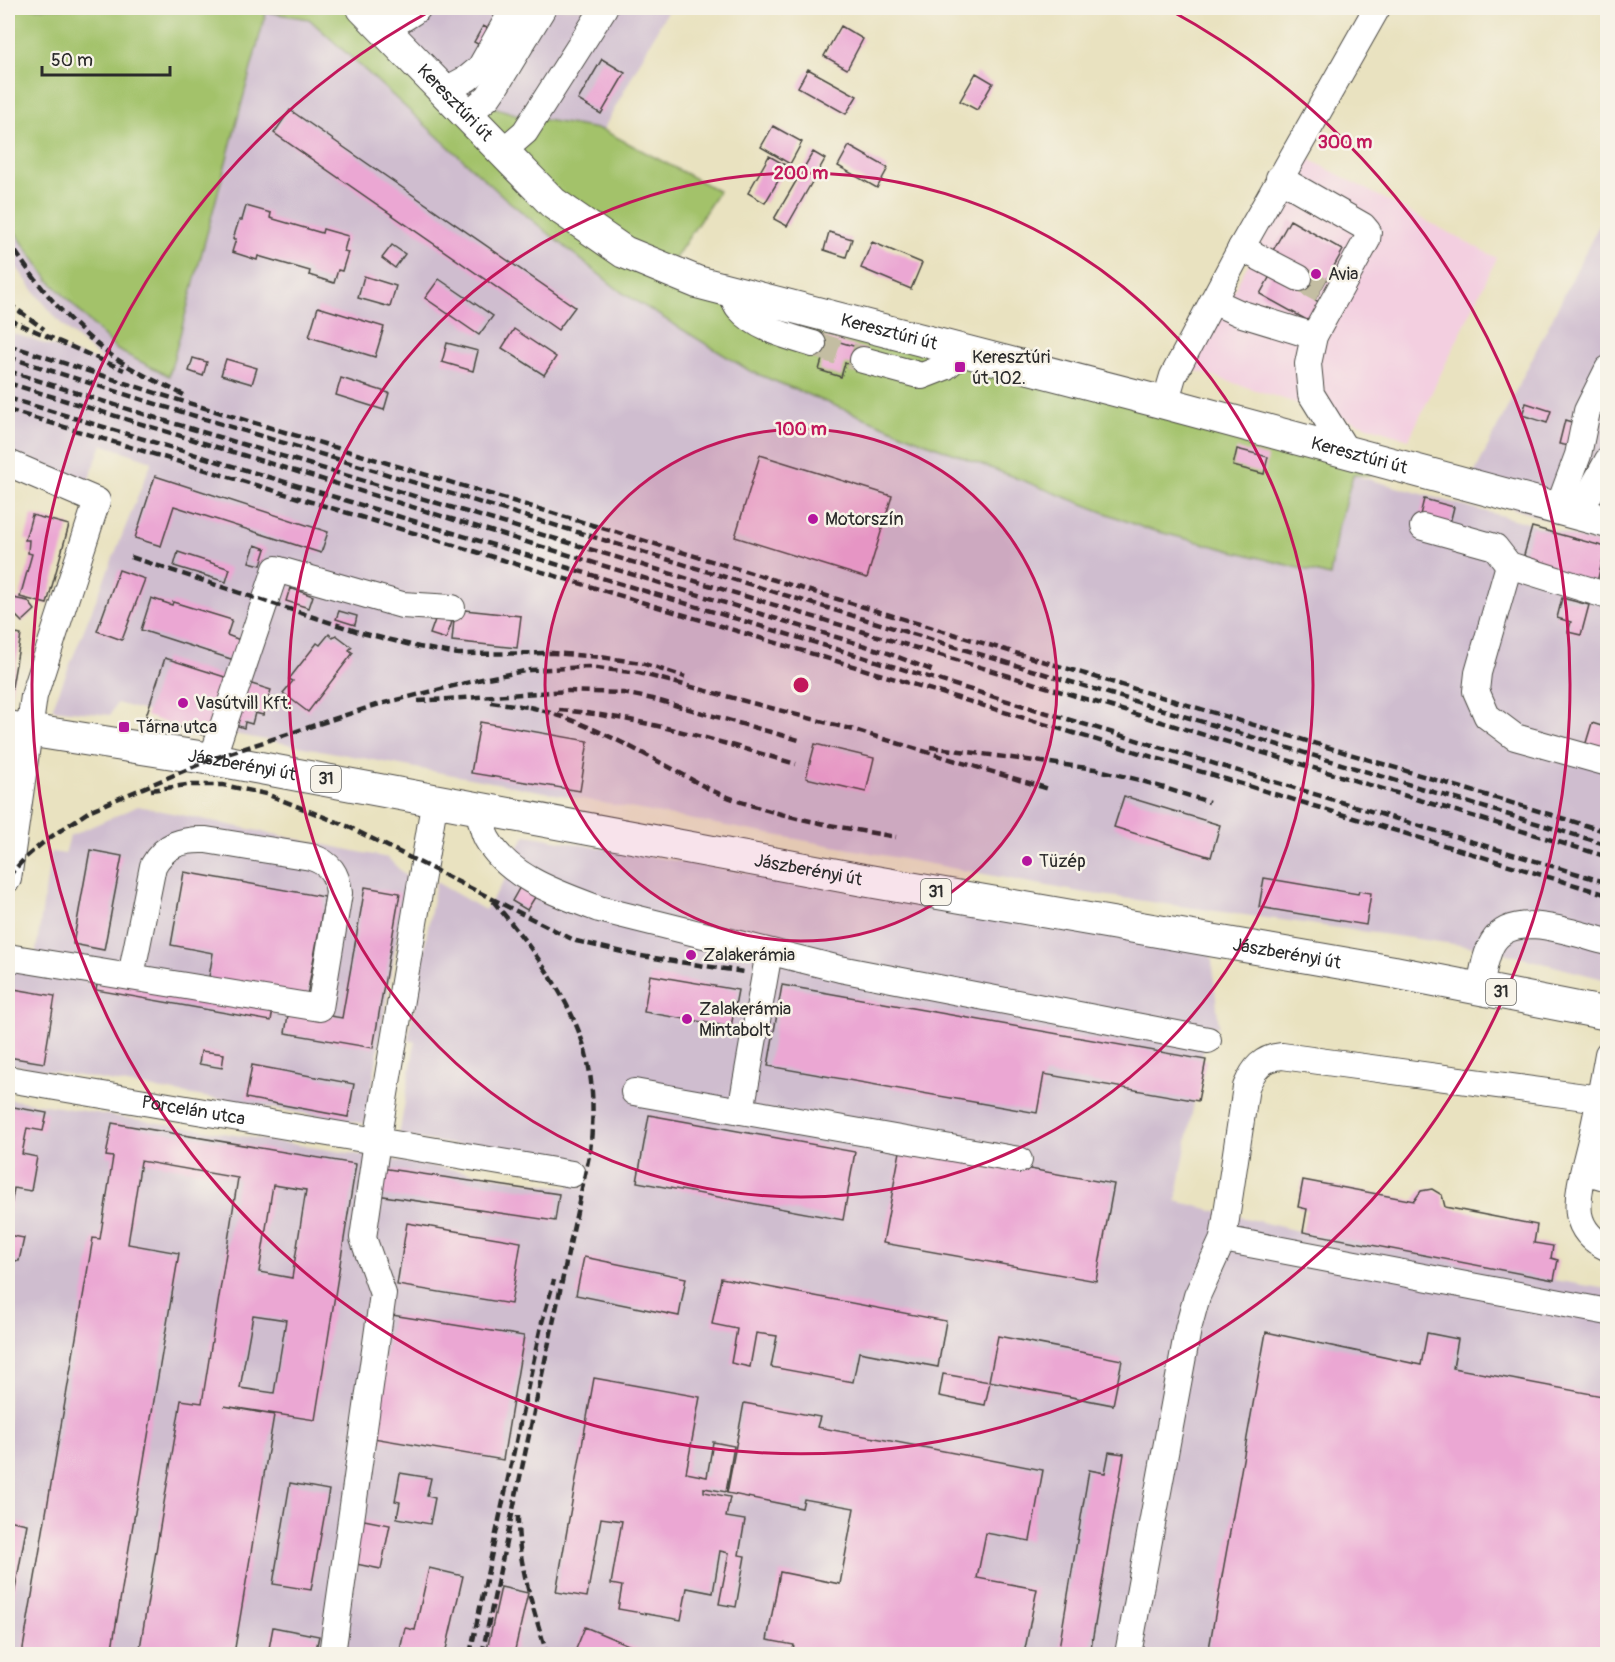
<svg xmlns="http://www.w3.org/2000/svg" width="1615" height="1662" viewBox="0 0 1615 1662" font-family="Pangolin,sans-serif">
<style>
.built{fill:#f3cfe0}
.industrial{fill:#cfbdcf}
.green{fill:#a3c26a;stroke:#67764a;stroke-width:1.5}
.building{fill:#eba7d3;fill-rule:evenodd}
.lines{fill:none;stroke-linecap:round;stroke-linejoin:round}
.minor-tunnel{stroke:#c3bda2;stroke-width:26;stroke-dasharray:26 13;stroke-linecap:butt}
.minor-casing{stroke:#484641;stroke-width:28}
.major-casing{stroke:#484641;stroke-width:34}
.minor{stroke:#fff;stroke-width:26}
.major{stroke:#fff;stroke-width:32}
.rail{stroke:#2b2b2b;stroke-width:4.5;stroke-dasharray:9 4.5;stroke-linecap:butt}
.ring{fill:none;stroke:#c2185b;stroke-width:3}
.poi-dot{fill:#b5179e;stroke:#f7f3e8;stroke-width:2}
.labels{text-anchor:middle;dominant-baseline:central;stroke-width:5;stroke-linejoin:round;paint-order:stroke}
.shield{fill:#f7f3e8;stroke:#686764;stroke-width:1.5}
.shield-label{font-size:16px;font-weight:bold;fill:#2b2b2b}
.street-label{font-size:18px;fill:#2b2b2b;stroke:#f7f3e8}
.poi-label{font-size:18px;fill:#2b2b2b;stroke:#f7f3e8;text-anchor:start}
.centre{fill:#c2185b;stroke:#f7f3e8;stroke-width:3}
.ring-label{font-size:18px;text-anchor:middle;font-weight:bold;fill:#c2185b;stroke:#f7f3e8;stroke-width:5;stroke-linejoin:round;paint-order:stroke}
</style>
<rect width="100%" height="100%" fill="#f7f3e8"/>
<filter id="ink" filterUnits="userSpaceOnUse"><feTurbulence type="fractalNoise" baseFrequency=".0167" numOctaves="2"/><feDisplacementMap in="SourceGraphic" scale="12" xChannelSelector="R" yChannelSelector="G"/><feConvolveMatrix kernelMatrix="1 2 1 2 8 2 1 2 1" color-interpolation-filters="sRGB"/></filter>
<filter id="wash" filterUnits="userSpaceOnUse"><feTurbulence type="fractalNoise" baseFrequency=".008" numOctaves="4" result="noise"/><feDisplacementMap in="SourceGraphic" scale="24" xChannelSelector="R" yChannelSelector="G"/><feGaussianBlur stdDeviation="1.35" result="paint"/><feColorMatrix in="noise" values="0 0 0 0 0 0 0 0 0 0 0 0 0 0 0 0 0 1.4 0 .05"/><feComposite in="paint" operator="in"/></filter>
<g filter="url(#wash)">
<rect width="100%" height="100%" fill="#e9e2c0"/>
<path class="built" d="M1307 158 1497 258 1409 439 1190 369Z"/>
<path class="industrial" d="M364 8H669L603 130 522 116 454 95Z
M265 11 309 19 506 199 621 292 919 440 1144 528 1330 576 1337 531 1353 475 1607 545V980L1489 949 1080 892 207 729 117 703 110 715 52 709 152 461 102 444 81 501 12 471 8 491V332L105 363 63 326 36 294 8 255V222L48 279 117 350 169 376Z
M1607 209V540L1465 492Z
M138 806 388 858 407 877 366 1124 8 1064V996L12 969 33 971 51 852 65 854 70 836Z
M526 835 1211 952 1219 1027 1208 1026 1176 1201 1302 1232 1307 1210 1298 1207 1303 1180 1414 1201 1421 1191 1432 1189 1442 1195 1445 1207 1537 1225 1534 1242 1553 1246 1551 1258 1558 1260 1554 1280 1607 1289V1654H8V1099L569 1188 575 1164 399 1136 415 1042 408 1040 436 882 485 910 519 858 513 855Z"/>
<path class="green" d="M8 8H364L454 95 522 116 603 130 719 191 670 266 1401 474 1353 475 1337 531 1330 576 1144 528 919 440 750 371 621 292 506 199 309 19 266 12 169 376 117 350 48 279 8 222Z"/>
<g id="blocks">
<path class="building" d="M483 26 493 31 483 47 474 42Z
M841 26 863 39 847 69 824 56Z
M602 59 625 73 601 114 578 100Z
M808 69 857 96 846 114 798 87Z
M976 73 993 83 977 110 960 101Z
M290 110 575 307 558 330 274 133Z
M773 126 802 142 790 164 761 147Z
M849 146 888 168 877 188 838 166Z
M813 152 825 159 787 226 774 219Z
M769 156 787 166 765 203 748 193Z
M246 206 271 213 270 218 322 233 323 229 348 236 344 251 348 252 342 271 338 270 334 283 309 275 310 271 258 256 257 260 232 252 236 239H233L239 220H242Z
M1290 220 1343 250 1315 300 1325 305 1314 324 1260 294 1270 276 1271 254Z
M829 232 852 239 846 257 824 250Z
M872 242 922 263 911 289 861 268Z
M392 245 405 254 395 268 382 258Z
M364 276 396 286 390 307 358 298Z
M439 279 493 316 479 335 425 298Z
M318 307 384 327 375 357 309 337Z
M514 329 556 357 544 375 502 348Z
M816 335 867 350 861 368 845 363 841 377 819 370 823 356 810 352Z
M447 343 478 351 473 371 442 362Z
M193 358 207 362 203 376 189 371Z
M226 359 257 368 252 384 221 375Z
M341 378 389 393 384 410 336 395Z
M1526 403 1551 411 1547 423 1522 415Z
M1565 420 1575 423 1569 446 1559 444Z
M1237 449 1268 457 1264 474 1233 466Z
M760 455 892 496 867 578 735 537Z
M155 476 328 532 321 553 174 506 161 546 135 538Z
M1424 499 1454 507 1449 527 1419 519Z
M32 515 69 525 47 604 20 597 32 554 28 553 29 540H25Z
M1532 527 1606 547 1597 582 1522 562Z
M255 545 266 549 261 565 249 562Z
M178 552 230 569 226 582 174 566Z
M119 570 145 579 122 640 97 631Z
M290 588 313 596 309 608 286 601Z
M8 597 28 601 35 610 22 622 16 616 8 614Z
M151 598 172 605 173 602 232 620 227 635 240 640 234 660 141 630Z
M1562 598 1589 605 1581 635 1568 632 1571 622 1557 618Z
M455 609 521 616 517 648 452 641Z
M339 611 357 616 355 625 336 619Z
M436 617 452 622 446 639 430 634Z
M8 632 21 635 9 704H8Z
M329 634 333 638 336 635 352 647 349 650 353 653 308 712 283 693 293 681 289 679 317 643 320 645Z
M165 658 228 678 209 737 146 716Z
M242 681 271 690 263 715 255 713 252 724 245 722 244 728 230 723Z
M480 722 588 741 580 791 471 773Z
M1592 723 1608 728V752L1585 746Z
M815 744 874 758 866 792 806 778Z
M1124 796 1220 825 1211 857 1114 827Z
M90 850 122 856 104 950 73 944Z
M184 872 325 897 306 1001 208 983 213 953 171 945Z
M1264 878 1358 894 1359 891 1371 893 1366 925 1259 907Z
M521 885 537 894 527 910 512 901Z
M365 887 400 893 373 1048 285 1033 289 1009 342 1018Z
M650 975 738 990 731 1027 644 1012Z
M98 979 273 1009 271 1021 96 990Z
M782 985 1206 1060 1198 1101 1044 1074 1037 1113 768 1066Z
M14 989 55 996 44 1063 8 1057V1028Z
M201 1051 224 1054 222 1068 199 1064Z
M252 1065 354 1084 348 1117 246 1098Z
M8 1106 47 1113 43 1131 27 1128 22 1154 37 1157 31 1191 14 1188 9 1217Z
M649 1115 855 1152 843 1220 637 1182Z
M112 1123 356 1164 315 1420 224 1406 274 1415 234 1654H139L181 1400 202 1403 238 1178 141 1161 128 1244 179 1253 111 1654H22L93 1238 100 1239 113 1157 106 1156ZM273 1185 306 1190 292 1278 259 1272ZM253 1315 286 1320 274 1393 240 1388Z
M901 1146 1114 1184 1096 1281 883 1243Z
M381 1168 559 1194 555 1221 377 1195Z
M1303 1180 1414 1201 1421 1191 1432 1189 1442 1195 1445 1207 1537 1225 1534 1243 1553 1246 1551 1258 1558 1260 1554 1280 1303 1232 1307 1209 1298 1207Z
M407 1223 521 1242 511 1304 397 1285Z
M8 1235 24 1238 19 1261 8 1260Z
M584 1257 686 1278 679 1316 576 1295Z
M721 1278 946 1321 938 1367 859 1352 853 1382 771 1367 777 1336 756 1333 750 1367 731 1363 737 1329 712 1324Z
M392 1315 524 1336 503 1460 373 1438Z
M1266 1332 1421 1365 1427 1333 1458 1339 1453 1368 1608 1397V1654H1208Z
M998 1336 1122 1360 1113 1405 989 1381Z
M943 1374 990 1382 985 1405 939 1396Z
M594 1378 700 1397 686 1473 707 1477 713 1442 734 1446 726 1492 704 1488V1492L730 1497 726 1517 745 1520 739 1555 745 1556 736 1607 719 1604 729 1553 720 1551 713 1593 687 1588 681 1620 618 1609 622 1586 611 1584 622 1521 601 1518 587 1597 556 1592Z
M744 1403 820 1417 817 1427 1043 1470 1030 1541 986 1533 977 1578 1037 1589 1024 1654H792L794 1645 767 1640 780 1572 840 1584 854 1508 804 1499 802 1508 727 1493Z
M1109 1452 1124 1454 1090 1654H1058L1089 1470 1105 1473Z
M400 1473 431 1478 427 1496 435 1498 430 1524 397 1518 400 1502 395 1501Z
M290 1483 329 1490 311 1590 273 1584Z
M359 1519 390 1525 381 1569 351 1563Z
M8 1520 27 1524 9 1623H8Z
M429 1568 463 1576 445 1654H399L405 1628 415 1630Z
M501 1587 528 1593 514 1654H486Z
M273 1627 319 1636 315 1654H268Z
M585 1627 650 1654H574Z"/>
</g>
</g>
<g filter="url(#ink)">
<use href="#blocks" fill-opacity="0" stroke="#484641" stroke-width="1.5"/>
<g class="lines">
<path class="minor-tunnel" d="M1299 278 1321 290
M813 344 863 360"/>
<defs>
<g id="minor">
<path d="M384 29C394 23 411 15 418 8"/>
<path d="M444 91 468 78 480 68 514 8"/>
<path d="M468 114 488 97 497 84 543 8"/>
<path d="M503 151 525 132 604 8"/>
<path d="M1279 178 1363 226 1368 232 1367 240 1314 336 1308 364 1311 394 1347 452"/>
<path d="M1241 248 1299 278"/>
<path d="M731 291C733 297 735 304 739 308 757 329 787 336 813 344"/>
<path d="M1213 301 1239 313 1314 336"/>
<path d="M863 360 922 376 945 367 965 351"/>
<path d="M1165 403 1173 376 1241 248 1377 8"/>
<path d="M8 463 97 501 34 696 8 879"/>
<path d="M1558 509 1578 455 1587 411 1608 369"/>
<path d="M1578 515 1608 460"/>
<path d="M1423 527 1495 547 1509 565 1608 596"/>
<path d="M1509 565 1478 673 1476 691 1487 716 1515 737 1608 763"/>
<path d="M212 759 276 569 402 605 452 608"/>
<path d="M478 808C481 818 482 830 487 839 509 878 559 894 599 909L840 969 1208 1040"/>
<path d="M8 957 320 1008 339 893C337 874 330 863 311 857L206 840C183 839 165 844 153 866L131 976"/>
<path d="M1480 988C1483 973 1485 955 1493 942 1514 908 1577 935 1608 942"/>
<path d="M1608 1054C1603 1082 1598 1109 1592 1136 1587 1159 1576 1191 1579 1214 1582 1231 1593 1241 1608 1248"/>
<path id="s1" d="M8 1079 572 1174"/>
<path d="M634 1092 1019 1160"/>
<path d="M741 1111 769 952"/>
<path d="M1585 1171 1608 1178"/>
<path d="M1223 1239 1608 1312"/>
<path d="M332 1654 383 1294 363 1238 377 1141 435 799"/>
<path d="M1128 1654 1188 1329 1197 1296 1223 1239 1246 1087C1254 1068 1262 1058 1282 1056L1600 1099"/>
</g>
<g id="major">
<path id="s2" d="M363 8 553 203 624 252 697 282 1165 403 1608 522"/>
<path id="s3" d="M8 727 212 759 869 881 1394 972 1608 1014"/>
</g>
</defs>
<use href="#minor" class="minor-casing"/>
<use href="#major" class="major-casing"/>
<use href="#minor" class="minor"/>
<use href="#major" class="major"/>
<path class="rail" d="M8 240C39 289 80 338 131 368 148 378 167 386 184 395
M8 303 44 329
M8 319 124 370
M8 345 162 395 1608 832
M8 357 159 405 1608 845
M8 371 156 418 1608 857
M8 383 885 652 934 671
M8 398 1608 883
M8 410 1608 895
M131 557 362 633 419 647 458 654 553 653 600 657 641 663 685 677
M418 701 568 691 623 693 653 699 799 740
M491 702 535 708
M529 707C580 719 625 744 671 768 684 775 697 783 711 790 769 816 834 826 896 837
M559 710C641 717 717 741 796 764
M930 747 1095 769 1139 780 1209 802
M151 790 187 785H223L266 794 347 826 576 941 635 955 744 972
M8 877 26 857 45 841 91 810 212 759 376 705 482 679 530 670 588 667 639 673 854 730 1049 789
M518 1516C517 1561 534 1611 547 1654
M470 1654 541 1326 554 1280
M482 1654 590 1151C594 1116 594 1083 585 1050 570 996 528 943 493 901"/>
</g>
</g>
<circle cx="801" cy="685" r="256" fill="#c2185b" fill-opacity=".12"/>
<g class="ring">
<circle cx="801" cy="685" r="256"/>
<circle cx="801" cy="685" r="512"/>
<path d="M1168 9A769 769 0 1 1 434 9"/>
</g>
<g class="poi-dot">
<circle cx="1316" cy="274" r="6"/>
<rect x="954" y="361" width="12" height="12" rx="3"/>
<circle cx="813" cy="519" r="6"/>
<circle cx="183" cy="703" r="6"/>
<rect x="118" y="721" width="12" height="12" rx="3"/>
<circle cx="1027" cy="861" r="6"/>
<circle cx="691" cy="955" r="6"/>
<circle cx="687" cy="1019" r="6"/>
</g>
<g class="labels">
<g class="shield">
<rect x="311" y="766" width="30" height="26" rx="4.5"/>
<rect x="921" y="879" width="30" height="26" rx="4.5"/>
<rect x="1486" y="979" width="30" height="26" rx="4.5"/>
</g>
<g class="shield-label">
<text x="326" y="779">31</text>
<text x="936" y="892">31</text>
<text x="1501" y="992">31</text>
</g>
<g class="street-label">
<text stroke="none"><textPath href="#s2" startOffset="132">Keresztúri út</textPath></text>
<text stroke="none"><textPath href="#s2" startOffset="636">Keresztúri út</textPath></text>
<text stroke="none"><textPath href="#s2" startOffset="1122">Keresztúri út</textPath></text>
<text stroke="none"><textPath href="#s3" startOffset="237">Jászberényi út</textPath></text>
<text stroke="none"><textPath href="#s3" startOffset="813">Jászberényi út</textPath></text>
<text stroke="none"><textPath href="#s3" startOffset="1299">Jászberényi út</textPath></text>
<text stroke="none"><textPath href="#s1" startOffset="188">Porcelán utca</textPath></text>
</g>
<g class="poi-label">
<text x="1328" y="274">Avia</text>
<text x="972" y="357">Keresztúri<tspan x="972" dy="21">út 102.</tspan></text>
<text x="825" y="519">Motorszín</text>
<text x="195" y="703">Vasútvill Kft.</text>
<text x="136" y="727">Tárna utca</text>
<text x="1039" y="861">Tüzép</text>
<text x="703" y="955">Zalakerámia</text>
<text x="699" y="1009">Zalakerámia<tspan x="699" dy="21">Mintabolt</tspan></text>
</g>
</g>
<circle cx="801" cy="685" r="9" class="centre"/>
<g class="ring-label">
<text x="1345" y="148">300 m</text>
<text x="801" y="179">200 m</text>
<text x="801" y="435">100 m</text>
</g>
<rect width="1615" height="1662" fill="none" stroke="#f7f3e8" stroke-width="30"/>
<path d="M42 66v9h128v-9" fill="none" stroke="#2b2b2b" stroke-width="3"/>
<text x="51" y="66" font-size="18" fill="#2b2b2b" stroke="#f7f3e8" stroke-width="4.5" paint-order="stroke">50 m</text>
</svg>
